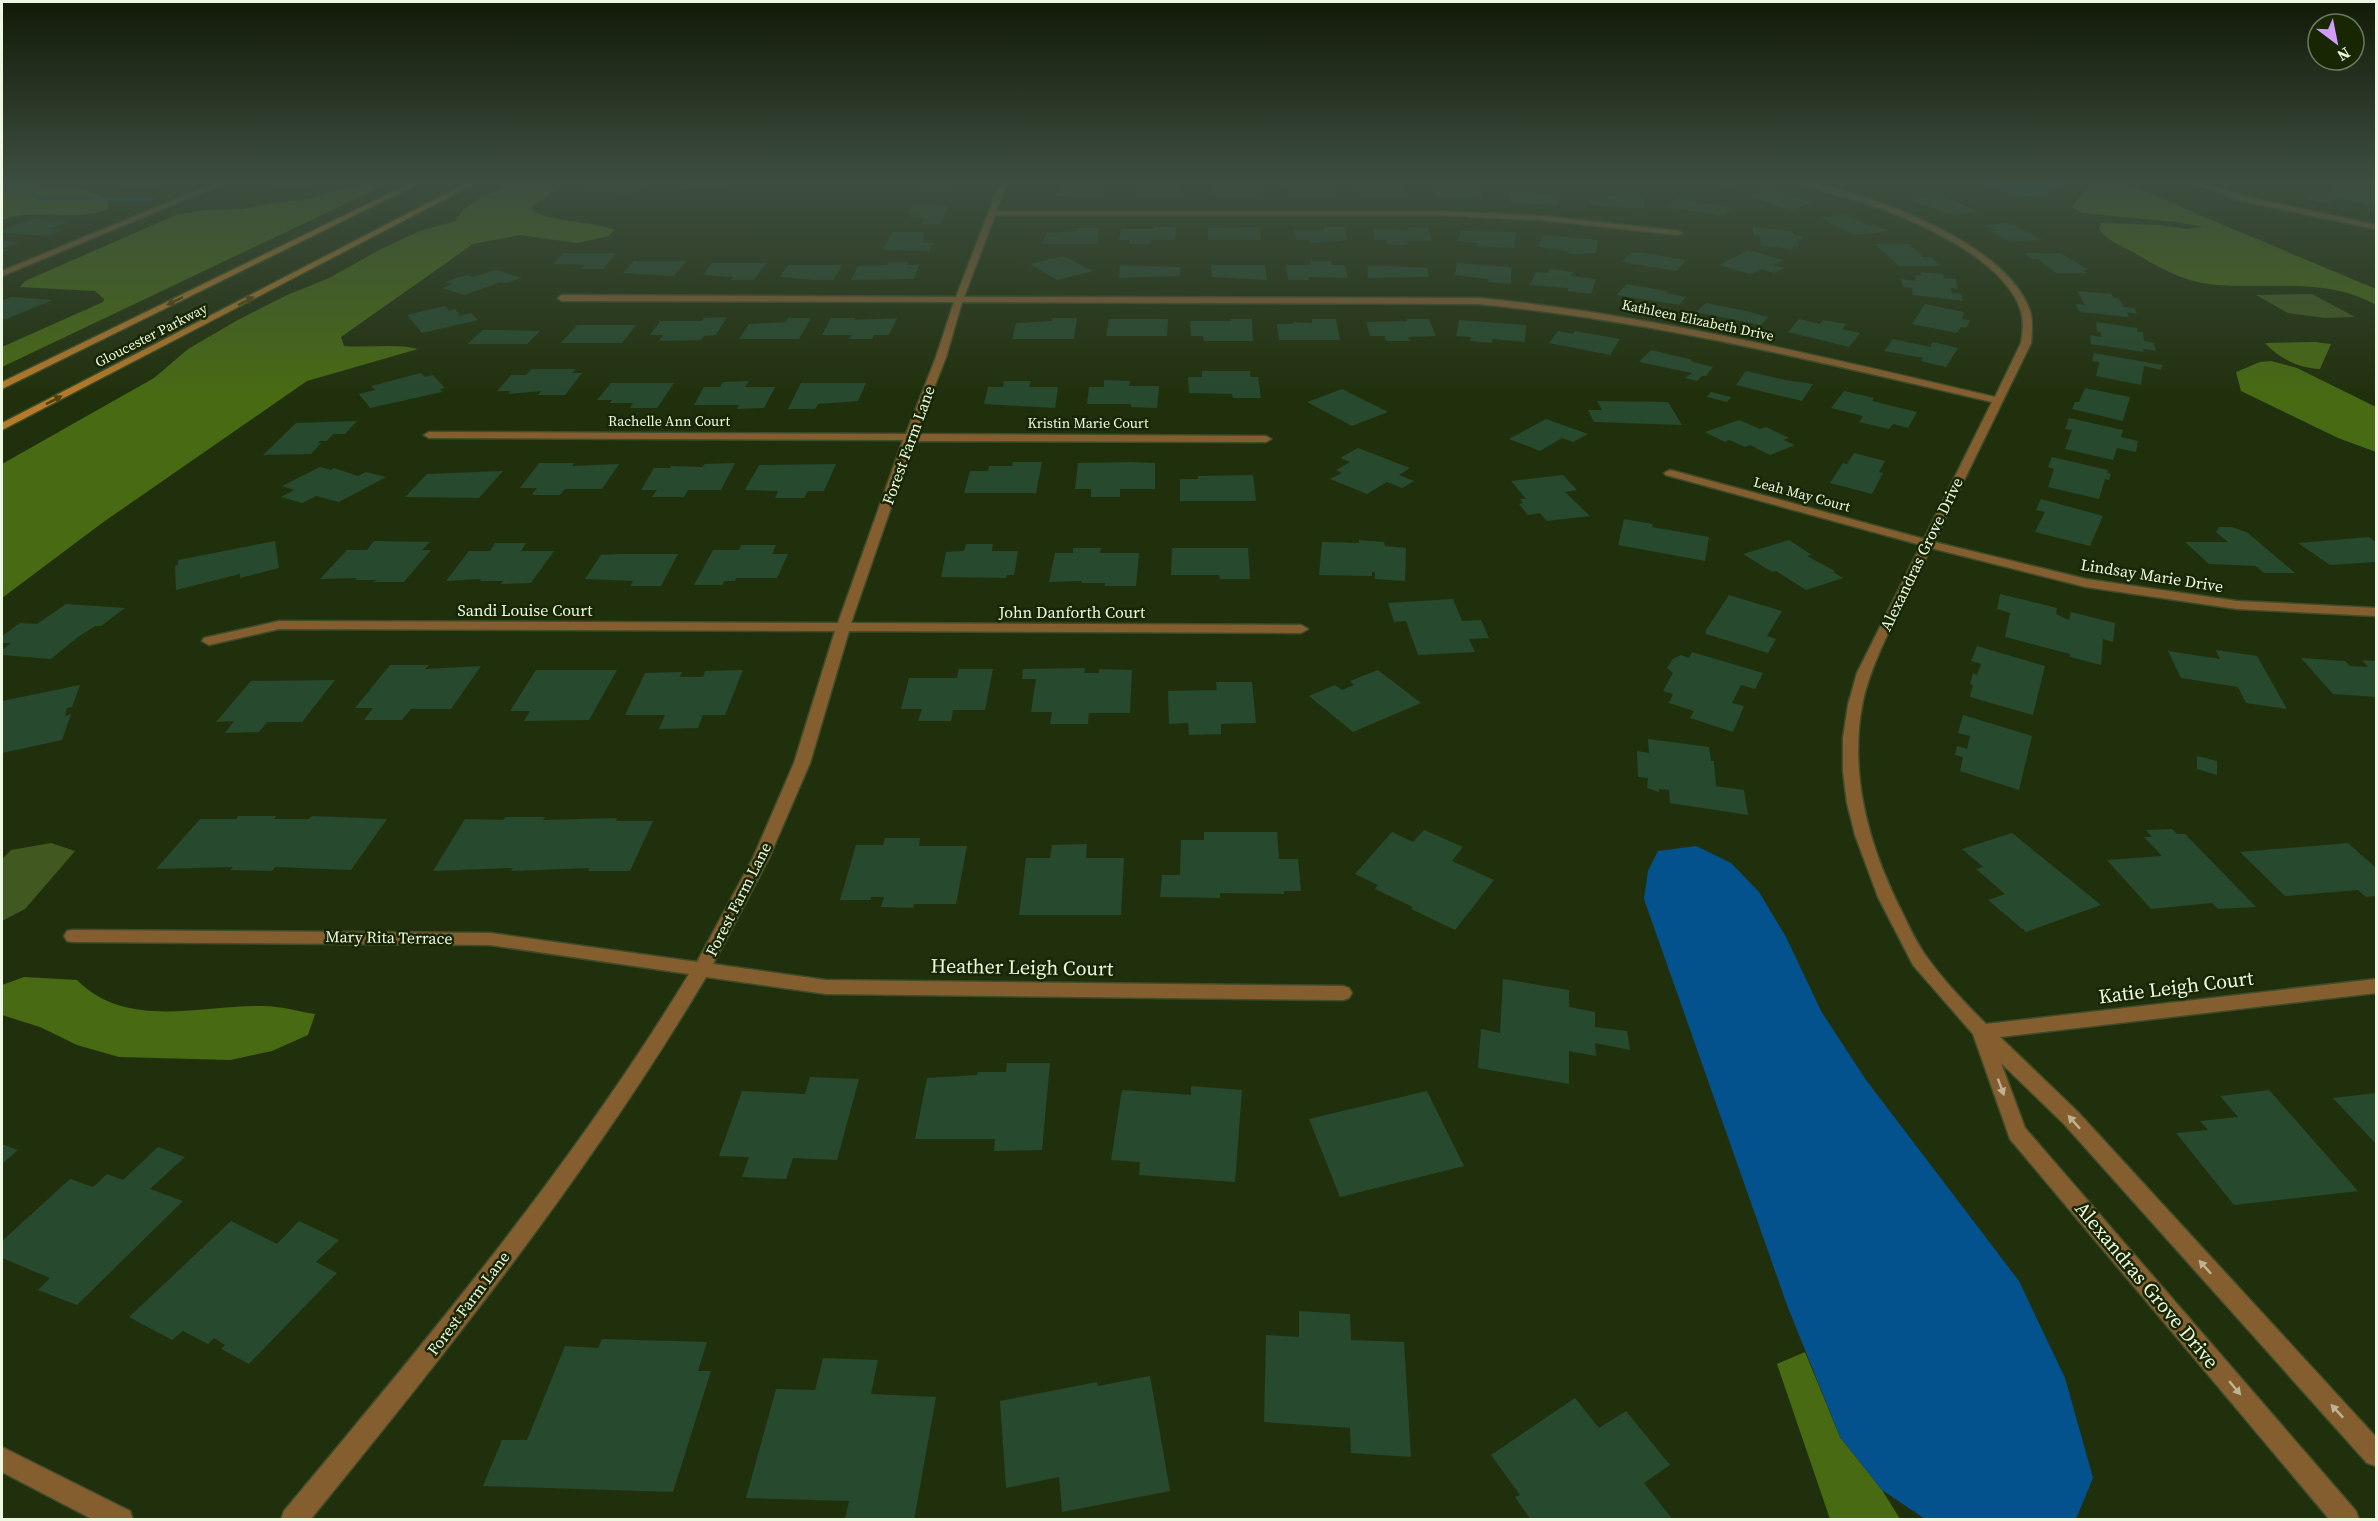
<svg xmlns="http://www.w3.org/2000/svg" width="2378" height="1521" viewBox="0 0 2378 1521" font-family="'Source Serif 4',serif">
<style>
.green{fill:#415921}
.forest{fill:#486a13}
.water{fill:#03528d}
.lines{fill:none;stroke-linecap:round;stroke-linejoin:round}
.stream{fill:#03528d;fill-rule:evenodd}
.building{fill:#27492e}
.minor-casing{stroke:#3e4c2a;stroke-width:3}
.secondary-casing{stroke:#3e4c2a;stroke-width:3}
.minor{fill:#855e30;fill-rule:evenodd}
.secondary{fill:#b77a28;fill-rule:evenodd}
.oneway{fill:#4f4310}
.oneway2{fill:#beb392}
.labels{text-anchor:middle;dominant-baseline:central;stroke-width:5;stroke-linejoin:round;paint-order:stroke}
.far-street-label{font-size:14px;fill:#edf8e3;stroke:#172603}
.street-label{font-size:16px;fill:#edf8e3;stroke:#172603}
.near-street-label{font-size:20px;fill:#edf8e3;stroke:#172603}
</style>
<rect width="100%" height="100%" fill="#21300c"/>
<path class="green" d="M2312 294 2355 317 2325 318 2288 313 2256 295Z
M51 843 75 851 25 909 2 921V859L11 850Z"/>
<path class="forest" d="M2 183 71 186 85 189 108 200V209C74 223 35 207 2 220Z
M362 183H389L2 367V347L103 302 104 299 95 291 20 287 25 281 176 215 204 210 243 209 277 202 305 200Z
M510 183H564L531 208C545 223 591 220 614 230L609 236 577 243 520 235 473 244 341 337 344 346C369 348 395 343 418 349L307 381 102 523 2 598V464L154 378 188 349 236 321 285 296 329 278 381 249 420 231 456 221C464 201 493 194 510 183Z
M2091 183H2127L2209 219 2376 289V305C2327 276 2263 290 2209 284 2182 281 2156 266 2133 252 2122 246 2106 240 2099 229L2101 223 2159 225 2187 229 2203 227 2176 222 2083 213 2072 207Z
M2315 342 2331 344 2320 369C2299 368 2280 359 2265 343Z
M2271 361 2297 368 2376 407V452L2338 438 2241 391 2236 372 2260 362Z
M24 977 77 980C125 1029 198 1006 259 1006 277 1005 297 1011 315 1014L308 1035 272 1051 230 1060 119 1057 77 1045 40 1027 2 1015V985Z
M1805 1352 1840 1437 1882 1490 1900 1519H1830L1777 1364Z"/>
<path class="water" d="M1977 183H2055L2060 185C2035 206 2004 191 1977 183Z
M1696 846 1731 863 1759 892 1786 937 1821 1011 1866 1080 2019 1281 2065 1378 2093 1478 2076 1519H1925L1882 1490 1840 1437 1787 1305 1644 899 1648 871 1658 851Z"/>
<g class="lines">
<path class="stream" d="M2 187 24 189 45 196 151 197 154 199 151 201 44 200 23 193 2 191Z"/>
</g>
<path class="building" d="M130 183H182L178 185 165 184 153 189 120 187Z
M275 183H315L307 187 293 188 265 187Z
M589 183H646L641 191 617 195 618 193H589L592 189H585Z
M677 183H732L733 185 723 186 722 189 712 190 711 187 688 190H679Z
M924 183H953L950 192H925L927 187H922Z
M1705 183H1733L1742 185 1735 189Z
M1181 186V198H1135L1136 187Z
M1404 186 1409 198 1361 197 1357 187Z
M2336 186 2375 191 2376 212 2366 210 2370 206 2347 200 2336 199 2331 204 2305 199 2310 194 2324 197Z
M1059 187H1106L1103 197H1085L1056 196Z
M1254 187 1259 188 1260 199 1212 197 1211 188Z
M1286 187 1333 188 1336 198 1287 197Z
M1769 188 1786 193 1784 194 1813 202 1792 210 1748 196Z
M1435 189 1481 190 1483 200 1436 197Z
M1511 191 1559 195V205L1510 203Z
M1608 196 1643 197 1645 209 1590 205V199L1608 200Z
M1936 196 1946 198 1979 211 1953 215 1910 200Z
M1677 198 1698 202 1731 208 1723 216 1666 207Z
M913 205 949 206 940 224H921L924 218H910L913 214H908Z
M1847 215 1869 225 1874 224 1889 231 1854 235 1820 218Z
M34 219 69 222 48 229 64 230 48 236 2 233V230Z
M2009 223 2043 240 2010 242 1991 231H1997L1985 225Z
M1154 227H1176L1175 240H1151L1150 244H1129L1130 240H1119L1121 229H1154Z
M1260 227 1261 240H1208V228Z
M1324 227H1344L1347 240 1310 243 1309 240H1296L1294 230H1324Z
M1408 227 1428 228 1432 241H1407L1408 245 1387 244 1386 240H1375L1373 229 1408 230Z
M1753 227 1793 231V234L1803 236V240L1797 239 1799 247 1793 246V249L1761 246 1760 235 1753 234Z
M1077 228H1099L1097 244H1043L1046 233 1077 231Z
M1460 231 1516 232 1514 248 1477 246V243L1458 241Z
M893 232H924L923 243H933L929 251 883 250Z
M1542 235 1598 240 1596 253 1571 254 1565 251 1539 247Z
M2 241 19 242 2 249 10 250 2 253Z
M1875 244H1909L1923 257H1931L1941 266H1899Z
M1749 250 1783 260 1773 265 1784 268 1774 273 1762 269 1750 274 1719 265Z
M1631 252 1645 253 1686 260 1676 271 1622 262Z
M563 253H617L603 269H581L584 265 553 264Z
M2023 253H2061L2088 270H2082L2087 273H2056L2038 259H2032Z
M1063 256 1093 271 1057 280 1030 264Z
M634 261H686L674 276 623 273Z
M1310 261H1331L1332 265H1345L1348 278 1308 277 1309 280H1288L1286 265H1311Z
M888 262H908L907 265H919L914 279 851 280 858 266 887 265Z
M712 263H766L754 280H731L733 277 703 275Z
M1457 263 1511 267V284L1488 282V279L1455 275Z
M788 265H842L833 280H814L780 277Z
M1120 265 1180 267V276L1119 278Z
M1211 265H1265L1267 280 1212 277Z
M1367 265 1427 268 1429 277 1368 278Z
M1549 269 1573 272 1571 276 1596 279 1591 294 1568 291V288L1530 285 1536 272 1548 273Z
M496 270 522 278 506 283 501 282 464 295 442 288 453 284 445 282 466 275 473 277Z
M1920 272 1943 274 1944 278 1956 279 1958 289 1951 288 1952 293 1961 294 1963 301 1913 295 1912 288 1903 287 1901 279 1916 281 1915 275 1921 276Z
M1627 284 1667 291 1666 293 1686 297 1679 305 1616 295Z
M2077 291 2111 294 2114 298H2118L2124 307 2134 308 2137 314 2127 312 2129 317 2080 312 2075 304 2085 305Z
M11 297 53 300 6 319H2V301Z
M1706 303 1746 311 1768 317 1761 325 1696 312Z
M1925 304 1964 312 1962 319 1970 320 1966 328 1961 327 1957 333 1912 324Z
M445 306 449 311 455 309 460 315 454 317 471 313 478 320 422 333 407 315Z
M727 317 716 335 704 336 701 340 659 341 663 335H650L660 321H702L704 318Z
M788 318H811L799 339H739L749 324 786 322Z
M831 318H855L854 320 897 318 889 335H874L872 339H849L852 335H822Z
M1052 318H1077L1074 339H1012L1016 323 1052 321Z
M1109 319H1168L1167 336H1106Z
M1230 319H1252L1253 341H1204L1203 336H1191L1190 321H1231Z
M1312 319H1336L1340 340H1279L1277 324H1294L1293 322 1312 323Z
M1407 319H1429L1436 336 1408 337 1410 341H1386L1384 336H1370L1366 322 1407 321Z
M1799 319 1820 324 1823 320 1846 324 1842 329 1860 333 1849 347 1788 332Z
M1459 320 1526 325 1525 342 1493 339 1492 343 1470 341 1471 337 1456 336Z
M2096 322 2137 328 2138 332H2143L2144 341 2154 343 2156 351 2143 349 2144 352 2091 344 2090 335 2101 337V332H2097Z
M577 325H636L622 343H561Z
M483 330H503L540 331 527 344H467Z
M1558 331 1573 334 1575 331 1620 339 1610 355 1549 343Z
M1893 339 1930 347 1933 342 1958 348 1946 367 1921 361 1923 358 1884 351Z
M1651 350 1693 360 1690 361 1713 367 1706 376H1702L1697 381 1685 378 1692 373 1639 362Z
M2094 353 2162 365 2161 370 2144 366 2141 385 2096 376 2099 362 2092 361Z
M532 369H576L572 373H582L565 395H538L541 391 509 394 510 391H497L511 375H526Z
M1202 371H1250V377H1258L1261 398H1233L1232 394 1189 393 1188 377H1202Z
M1746 371 1786 380 1813 384 1802 401 1736 385Z
M421 373 425 377 433 375 445 388 440 389 442 392 370 408 359 394 375 390 371 386Z
M1104 380 1130 381 1129 386H1159L1157 408 1131 407V404H1087L1089 387H1104Z
M749 381 745 387H775L764 408 737 409 739 405H694L704 387H720L723 382Z
M1004 381H1031L1029 387H1058L1055 408 984 404 988 387H1003Z
M611 383H674L657 408H630L633 403H610L612 400H597Z
M801 383H866L858 401 818 404 815 409H788Z
M2085 388 2130 397 2123 421 2072 409 2075 402H2079Z
M1342 389 1388 412 1352 426 1307 402Z
M1844 391 1874 398 1872 401 1917 412 1908 428 1893 424 1889 429 1859 422 1863 416 1831 408Z
M1711 392 1731 397 1727 402 1707 397Z
M1597 401 1668 402 1682 425 1594 422 1588 410H1602Z
M2069 418 2123 430 2121 437 2138 441 2136 452 2117 448 2113 460 2065 449 2072 430 2065 429Z
M1546 419 1588 434 1573 442 1562 438 1540 451 1509 439Z
M1739 420 1760 429 1766 427 1789 438 1783 440 1795 445 1770 455 1750 445 1745 447 1729 440 1725 442 1705 432Z
M357 421 345 434H333L327 441H320L318 443H321L311 454 263 455 296 423Z
M1358 448 1410 468 1399 475 1414 481 1402 488 1387 482 1367 494 1330 479 1342 473 1336 470 1350 462 1340 458Z
M1854 453 1885 461 1879 472 1883 473 1872 494 1830 483 1843 463 1847 464Z
M2052 457 2108 470 2107 473 2111 474 2109 480 2105 479 2099 499 2048 487 2054 469 2048 467Z
M1013 462H1042L1036 493H964L970 471H988L989 466H1012Z
M1130 462 1155 463V489H1120V497H1091V489H1075L1078 463Z
M539 463H574L572 466 619 464 602 489H565L560 495H532L537 488H520Z
M735 463 721 490H688L684 497H652L657 490H641L654 468H670L671 466 702 467 705 464Z
M836 464 824 491H808L804 498H775L778 491 745 490 759 465Z
M320 467 331 470 334 468 358 476 366 472 386 477 339 502 316 496 302 503 281 497 294 490 282 486Z
M503 471 479 498 405 497 427 474Z
M1253 475 1256 501H1180V479H1198V476Z
M1563 475 1577 490 1565 492 1590 516 1547 521 1540 513 1528 515 1519 504 1523 503 1520 499H1526L1511 481Z
M2041 499 2103 516 2090 546 2035 532 2045 512 2036 510Z
M1624 519 1653 524 1652 527 1709 537 1705 561 1618 545Z
M2219 527H2232L2248 533 2295 573H2264L2256 566 2209 564 2185 542H2228L2216 532Z
M2369 537 2376 542V562L2330 565 2298 543Z
M1359 540 1384 542 1385 546 1406 548 1405 581 1375 579V572H1372V576L1319 575 1322 542 1359 543Z
M1789 540 1812 555 1807 556 1835 571 1833 572 1843 578 1806 590 1776 571 1772 572 1743 554Z
M275 541 279 568 240 578V574L176 590 175 566 178 565V560Z
M374 541 430 542 422 550H431L404 582H374L377 580H355L357 578 320 579 347 550H367Z
M495 543H526L521 551H554L531 583 501 584 503 581H480L481 579 446 581 469 551H490Z
M966 544H993L992 551H1018L1014 575H1007L1006 578 941 577 946 552 964 551Z
M741 545H776L772 554H788L777 578H736L735 581H724L722 585H694L713 550H739Z
M1073 548H1101L1100 553H1139L1136 586H1105V583H1082V581L1049 582 1055 553H1073Z
M1172 548H1248L1250 579H1220L1219 575H1171Z
M619 554H678L661 586H630L633 581 585 579 601 555Z
M2000 594 2057 608 2056 614 2069 620 2071 612 2115 623 2113 642 2103 639 2101 665 2070 657V654L2005 637 2010 613 1997 609Z
M1729 595 1782 611 1767 636 1776 639 1768 653 1706 634V630Z
M1453 599 1462 621 1481 620 1489 638 1469 639 1475 652 1418 655 1406 621 1394 622 1388 603Z
M66 604 125 608 101 626H95L78 637 51 659 2 655V650L11 643H2V636L20 623 37 624Z
M1977 646 2045 666 2033 715 1970 697 1973 685 1970 684 1973 673 1977 675 1981 664 1971 661Z
M2216 650 2257 656 2287 709 2246 703 2238 687 2181 678 2168 651 2220 659Z
M1692 652 1763 673 1755 689 1741 685 1732 703 1744 706 1733 732 1690 718 1694 711 1669 703 1673 694 1663 691 1673 673 1667 668 1673 659 1681 655 1689 658Z
M2301 658 2345 661 2350 666 2368 667 2362 660 2376 661V697L2333 694Z
M390 665H429L425 669 481 666 451 709H411L402 720H364L373 708H355Z
M1085 668 1084 673H1099V669L1132 670 1130 713H1089L1088 724H1050L1052 712H1031L1036 679H1022L1023 669Z
M959 669H993L985 710H953L951 721H918L922 709H901L909 678H957Z
M536 670H617L589 720 524 721 530 711H510Z
M743 670 725 715H703L698 728 659 729 665 715H625L645 673 682 672 680 677H703L705 671Z
M1378 670 1421 703 1353 732 1309 696 1335 685 1342 690 1354 685 1350 681Z
M335 680 302 722H267L259 732 225 733 234 721 216 722 251 681Z
M1216 682H1252L1256 723 1221 724V734L1189 735 1188 723 1169 724 1168 691 1217 690Z
M80 685 72 707 67 708 65 716 71 714 62 740 2 753V701Z
M1963 715 2032 736 2019 790 1960 771 1963 757 1955 755 1957 746 1967 749 1970 736 1958 733Z
M1648 739 1709 747 1711 761H1714L1716 786 1744 790 1748 815 1670 803 1669 790 1659 789V792L1647 788 1648 778 1638 777 1637 751 1649 753Z
M2197 756 2217 761V775L2197 769Z
M238 816H276L274 819H309L312 816 387 819 351 870 275 867 272 871 230 870 233 867 156 869 200 819H236Z
M506 817H545L543 820 617 818 616 821H653L630 871H589V868L511 871 513 868 433 871 465 819 503 820Z
M2172 829 2177 834H2185L2256 907 2218 909 2212 903 2151 909 2107 860 2162 856 2144 837H2152L2146 830Z
M1424 830 1463 847 1452 861 1494 880 1455 930 1411 909 1413 907 1375 889 1378 885 1355 874 1392 832 1413 842Z
M1204 832H1277L1279 859H1298L1301 891H1284V894L1220 893V898L1160 897 1162 875H1180L1181 840H1204Z
M2012 833 2101 905 2026 932 1988 900 2005 894 1976 869 1983 867 1962 849Z
M885 838H920L919 846H967L956 904H914L913 908 881 907 884 897H871L870 900H840L856 845H883Z
M2348 843 2376 868V896L2366 897 2358 890 2285 896 2240 852Z
M1087 844 1086 858H1124L1121 915H1019L1026 858H1050L1052 845Z
M1503 979 1569 990V1007L1595 1012V1027L1627 1031 1630 1050 1595 1043 1596 1056 1569 1051V1084L1478 1068 1481 1029 1500 1033Z
M1007 1063H1050L1042 1150 994 1151 995 1139H915L927 1078 977 1075 978 1072H1006Z
M810 1077 859 1079 837 1160 793 1158 786 1179 742 1177 749 1157 719 1156 742 1091 805 1094Z
M1191 1086 1242 1090 1235 1182 1139 1175 1140 1162 1111 1160 1122 1090 1191 1095Z
M2269 1090 2358 1191 2234 1205 2176 1133 2208 1130 2200 1121 2238 1117 2220 1096Z
M1427 1091 1464 1166 1340 1197 1309 1119Z
M2376 1093V1144L2333 1098Z
M2 1144 18 1150 2 1164Z
M158 1147 185 1157 150 1189 183 1201 77 1305 38 1290 50 1278 2 1258V1241L70 1179 93 1187 107 1174 123 1180Z
M231 1221 277 1244 299 1221 339 1240 316 1262 337 1273 249 1364 221 1349 225 1345 214 1338 208 1344 183 1331 172 1340 129 1317Z
M1299 1311 1350 1314 1351 1340 1404 1342 1411 1457 1351 1453 1350 1428 1264 1422 1266 1335 1299 1337Z
M602 1339 707 1342 698 1371H711L673 1492 483 1486 502 1440H527L565 1346 598 1348Z
M823 1358 878 1360 871 1394 936 1397 914 1520H845L849 1501 746 1498 776 1389 815 1390Z
M1150 1376 1170 1491 1062 1512 1059 1477 1006 1488 1000 1401 1097 1382 1098 1386Z
M1575 1398 1599 1428 1626 1411 1670 1465 1644 1483 1673 1520H1531L1515 1497 1520 1495 1491 1455Z"/>
<g class="lines">
<defs>
<path id="minor" d="M216 183H225L2 276V271Z
M1000 183H1007L996 211H1436L1542 216 1678 231 1682 233 1678 235 1542 220 1436 215H995L964 297 1478 298C1653 315 1823 357 1995 397L2021 343C2023 333 2024 322 2021 311 2004 257 1909 217 1859 201 1841 195 1818 192 1802 183 1821 181 1842 191 1860 196 1913 213 2011 254 2030 311 2033 321 2032 332 2031 343L1934 542 2086 579 2237 601 2376 608V616L2237 609 2086 587 1931 548C1909 594 1871 657 1862 706 1849 777 1870 849 1902 912 1909 927 1916 942 1926 956 1943 980 1965 1003 1986 1024L2376 979V993L2000 1037 2078 1112 2376 1437V1466L2367 1463 2064 1124 2001 1063 2025 1128 2356 1511 2359 1520H2330L2010 1139 1973 1034 1913 965 1878 897 1855 835 1847 803 1843 771V738L1848 705 1857 673 1921 545 1666 475 1664 473 1670 470 1674 471 1924 539 1992 402C1821 362 1653 321 1478 304L962 302 946 357 916 434 1266 436 1271 439 1266 442 914 441 851 623 1301 625 1308 629 1301 633 849 631 810 763 769 858 713 964 826 980 1343 986 1349 988 1352 993 1349 998 1343 1000 826 994 706 977C592 1169 451 1347 310 1520H281L284 1511C426 1341 574 1164 689 974L490 945 73 942 67 941 64 936 67 931 73 930 490 933 697 962 753 858 794 763 835 631 279 629 209 645 202 641 204 638 279 621 838 623 903 440 429 438 424 435 429 432 906 434 936 357 954 302 562 301 558 298 562 295 956 297Z
M2193 183H2203L2246 197 2376 225V229L2241 201Z
M2 1447 130 1511 133 1520H94L2 1472Z"/>
<path id="secondary" d="M411 183H420L2 389V382Z
M467 183H476L2 430V423Z"/>
</defs>
<use href="#minor" class="minor-casing"/>
<use href="#secondary" class="secondary-casing"/>
<use href="#minor" class="minor"/>
<use href="#secondary" class="secondary"/>
</g>
<defs><path id="oneway-solid" d="M-6-.8H1V-3.2L6.5 0L1 3.2V.8H-6Z" transform="scale(1.5)"/></defs>
<g class="oneway">
<use href="#oneway-solid" transform="translate(175 301) rotate(154)"/>
<use href="#oneway-solid" transform="translate(246 301) rotate(-27)"/>
<use href="#oneway-solid" transform="translate(54 400) rotate(-27)"/>
</g>
<g class="oneway2">
<use href="#oneway-solid" transform="translate(2001 1087) rotate(70)"/>
<use href="#oneway-solid" transform="translate(2074 1122) rotate(-132)"/>
<use href="#oneway-solid" transform="translate(2205 1267) rotate(-132)"/>
<use href="#oneway-solid" transform="translate(2235 1388) rotate(50)"/>
<use href="#oneway-solid" transform="translate(2337 1411) rotate(-133)"/>
</g>
<linearGradient id="sky" x2="0" y2="1"><stop stop-color="#121a07"/><stop offset="0.46" stop-color="#3d4e40"/><stop offset="1" stop-color="#3d4e40" stop-opacity="0"/></linearGradient>
<rect width="2378" height="395" fill="url(#sky)"/>
<g class="labels">
<g class="far-street-label">
<text transform="translate(1698 320) rotate(12)">Kathleen Elizabeth Drive</text>
<text transform="translate(151 335) rotate(-27)">Gloucester Parkway</text>
<text x="669" y="421">Rachelle Ann Court</text>
<text x="1088" y="423">Kristin Marie Court</text>
<text transform="translate(1802 494) rotate(15)">Leah May Court</text>
</g>
<g class="street-label">
<text transform="translate(908 445) rotate(-70)">Forest Farm Lane</text>
<text transform="translate(1921 554) rotate(-64)">Alexandras Grove Drive</text>
<text transform="translate(2152 575) rotate(9)">Lindsay Marie Drive</text>
<text x="525" y="610">Sandi Louise Court</text>
<text x="1072" y="612">John Danforth Court</text>
<text transform="translate(738 899) rotate(-63)">Forest Farm Lane</text>
<text transform="translate(389 937) rotate(1)">Mary Rita Terrace</text>
<text transform="translate(468 1303) rotate(-53)">Forest Farm Lane</text>
</g>
<g class="near-street-label">
<text transform="translate(1022 967) rotate(1)">Heather Leigh Court</text>
<text transform="translate(2176 987) rotate(-7)">Katie Leigh Court</text>
<text transform="translate(2147 1285) rotate(50)">Alexandras Grove Drive</text>
</g>
</g>
<rect width="2378" height="1521" fill="none" stroke="#edf8e3" stroke-width="6"/>
<g transform="translate(2336 42) rotate(148)"><circle r="28" fill="#172603" stroke="#6d7a5d" stroke-width="1.5"/>
<path d="M0-4.5L10 22L0 15L-10 22Z" fill="#d29cfd"/>
<text y="-9" font-size="16" font-weight="bold" text-anchor="middle" fill="#edf8e3">N</text>
</g>
</svg>
